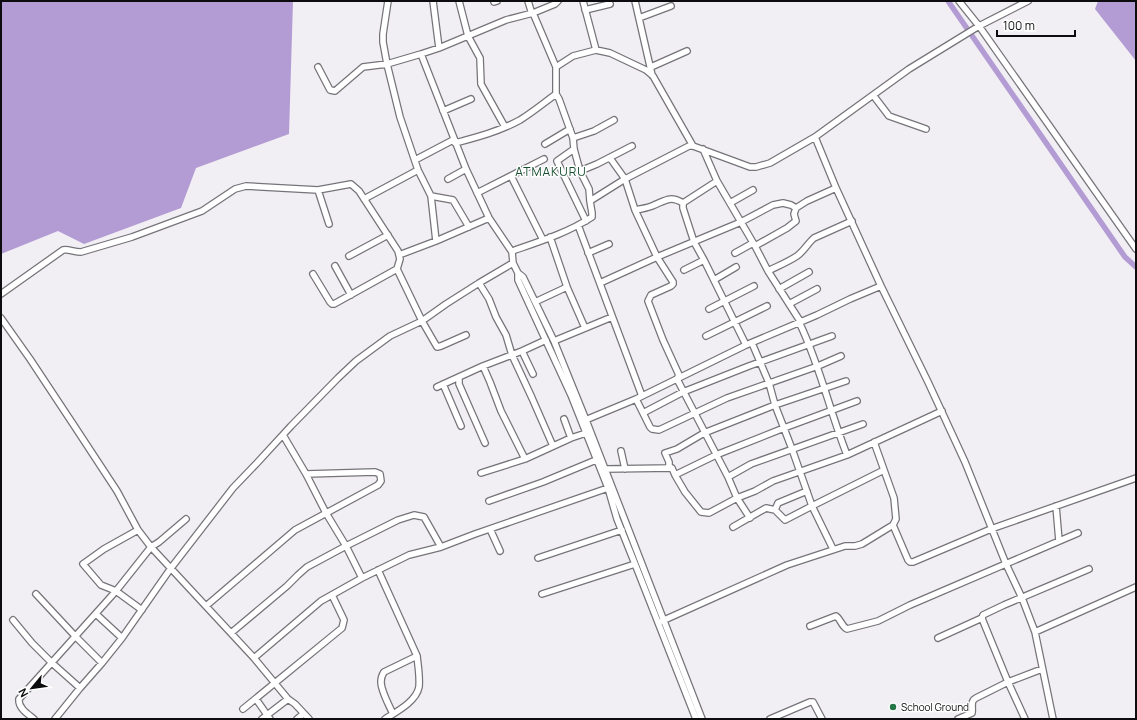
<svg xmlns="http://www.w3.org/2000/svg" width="1137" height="720" viewBox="0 0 1137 720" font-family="Manrope,sans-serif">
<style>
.water{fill:#b39bd4}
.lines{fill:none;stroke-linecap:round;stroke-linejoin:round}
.canal{stroke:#b39bd4;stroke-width:5.5}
.minor-casing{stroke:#767479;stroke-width:8}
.minor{stroke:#fff;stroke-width:5.5}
.poi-dot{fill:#267748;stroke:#fff;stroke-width:1.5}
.labels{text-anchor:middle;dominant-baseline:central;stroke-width:3;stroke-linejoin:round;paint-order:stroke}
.poi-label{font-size:10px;fill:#0c0b0d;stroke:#fff;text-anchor:start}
.quarter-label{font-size:12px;letter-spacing:1px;fill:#144c2c;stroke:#fff}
</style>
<rect width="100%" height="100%" fill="#f1eff4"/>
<path class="water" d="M1 1H293L289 134 196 168 181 208 84 244 58 231 1 254Z
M1098 1H1136V61L1095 9Z"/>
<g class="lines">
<path class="canal" d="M948 1 1125 257 1136 267"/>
<defs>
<path id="minor" d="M388 1 383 34V42L387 64 400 117 418 170 431 196 436 241
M433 1 439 48
M459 1 468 36 480 58 481 84 505 127
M528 1 532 14
M583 1 596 50
M635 1 652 75
M959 1 979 26 1136 249
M494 2 497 1
M585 10 610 4
M533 13 555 4 558 1
M639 18 671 6
M421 54 466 169 489 218 512 252 513 263 518 273 523 277 554 341 586 420 702 719
M318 67 330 90 335 91 363 67 387 64 421 54 439 48 506 20 533 13 556 67V94L559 99 573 138 574 149 580 171 589 189 590 201 592 213V217C569 232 541 241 515 250L512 252
M556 67 573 56 596 50 610 53 646 70 653 76 693 146
M651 67 687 51
M873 95 889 116 926 129
M443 111 471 99
M815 137 836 188 881 286 928 382 965 462 1006 564 1022 598 1035 632 1053 719
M573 138 594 131 614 120
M545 144 570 129
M574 149 557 161 586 221
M703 149 717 181 755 246 768 271 800 321V324C820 366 830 412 847 455
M610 158 625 179 635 210 657 257 673 282V284L671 286 651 295 648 301 663 340 679 375 677 379 728 477 737 498 750 518
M415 160 453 140 455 143C478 137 500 131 520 120 533 112 545 102 556 94
M580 171 597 164 632 146
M511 176 543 240
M448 179 466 169
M717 181 683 203V208L694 242 704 260 746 345
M318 190 329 224
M477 193 544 159
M431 196 453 200 469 227
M364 199 418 170
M590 201 625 179 689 146H693L750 167H756L770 163 815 137 909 69 979 26 1028 1
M730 203 753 190
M635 210C641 209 647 208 652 206 665 201 669 195 683 203
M578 225 642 396
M550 237 567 287 585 328
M755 246 787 228 796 221 794 214 796 208 807 201 836 188
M588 253 609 244
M735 253 753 243
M399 255 436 241 489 218
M349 256 388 235
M335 266 351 295
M684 270 704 260
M768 271C778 266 788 262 797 256 804 251 808 243 814 238L852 221
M518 273V280L571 395 608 488 617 519 637 569 696 719
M313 274 330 302 332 304H334L397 269
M714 280 736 267
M479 283 489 299 496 317 506 335 512 355 532 398 553 446
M600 283 657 257 741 222 773 205 783 203 791 205 796 208
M779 289 809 272
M1 294 63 250C69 249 74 252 81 252L132 237 202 211 235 189 246 186 318 190 351 184 359 191 398 251 400 259 397 269 422 321 437 347 441 346 466 335
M535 302 567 287
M789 304 817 289
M709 309 754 286
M1 318 30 359 75 427 117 491 138 530 151 547 254 658 288 699 295 704 309 719
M706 336 767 306
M554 341 612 317
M752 343 769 383 775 405 792 449 812 506 833 549
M522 351 533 374
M483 366 490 382 501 411 525 459
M459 377V384L485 443
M443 384 461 426
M437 387 483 366 522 351 546 340
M636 399 650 427 652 429 659 430 727 398 818 366 841 356
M643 413 683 392 749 366 832 336
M564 419 571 438
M583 421 636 399 746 345 817 315 850 299 881 286
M283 435 306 474 326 513 346 546 362 578
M621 451 625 469
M669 468V462L665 453 677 449 704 433 775 405 846 381
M605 469 672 468 675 475 716 455 784 428 857 401
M481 473 525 459 571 438 586 433
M675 475 685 492 701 512 709 513 737 498 755 491 773 481 847 455 942 411
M728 477 751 464 863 424
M489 501 543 482 596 460
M1056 506 1059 541
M775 510 785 520 812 506 884 470
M893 525 908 560 910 562H913L991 529 1136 478
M733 527 766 508 775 510 778 503 807 491
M490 529 500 551
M138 530 104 549 83 564 101 585 116 591 142 610
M538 558 622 530
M378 570 417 656C418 665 420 677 419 687 416 702 396 712 385 719
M36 594 76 637 102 663
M542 594 635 564
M206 606 295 530 378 485 381 481 380 474 375 472 306 474
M96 614 122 638
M13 620 32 643 52 663 80 688
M662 621 787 565 845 546H855L862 544 893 525 896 519 894 498 874 442
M810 626 836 616C841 619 841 626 847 629L878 621 910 605 1078 533
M1035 632 1136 587
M231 633 287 586 298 575 307 567 346 546 398 520 414 515 424 517 441 547
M938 638 982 618
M254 658 321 601 362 578 409 555 441 547 475 534 608 488
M256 699 270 719
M243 709 342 628 344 620 332 595
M393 714C389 705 381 691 381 682 381 678 382 675 384 672L417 656
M34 719C28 714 18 708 19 699L116 591 151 547 159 542 186 519
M55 719 80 688 102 663 122 638 171 568 233 488 257 463 291 426 338 378 356 361 390 336 422 321 446 304 479 283 513 263
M262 719 288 699
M297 719 303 714
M770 719 810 702H813L822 719
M958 719 972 713C973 707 970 701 976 698L1008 682 1042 669
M1025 719 1008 682 983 621 982 618 983 615 1004 605 1089 569"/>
</defs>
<use href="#minor" class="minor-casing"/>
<use href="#minor" class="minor"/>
</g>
<circle class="poi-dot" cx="893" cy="707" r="4"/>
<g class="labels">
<g class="poi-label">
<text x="901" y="707">School Ground</text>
</g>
<g class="quarter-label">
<text x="551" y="171">ATMAKURU</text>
</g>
</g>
<rect width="1137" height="720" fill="none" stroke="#0c0b0d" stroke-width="4"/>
<g transform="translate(32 688) rotate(241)" stroke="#ffffff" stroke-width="3" paint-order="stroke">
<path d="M0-3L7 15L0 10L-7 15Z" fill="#0c0b0d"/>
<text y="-6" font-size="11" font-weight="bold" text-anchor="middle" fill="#0c0b0d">N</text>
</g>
<path d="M997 30v6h78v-6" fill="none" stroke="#0c0b0d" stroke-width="2"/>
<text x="1003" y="30" font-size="12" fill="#0c0b0d" stroke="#ffffff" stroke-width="3" paint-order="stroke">100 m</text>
</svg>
